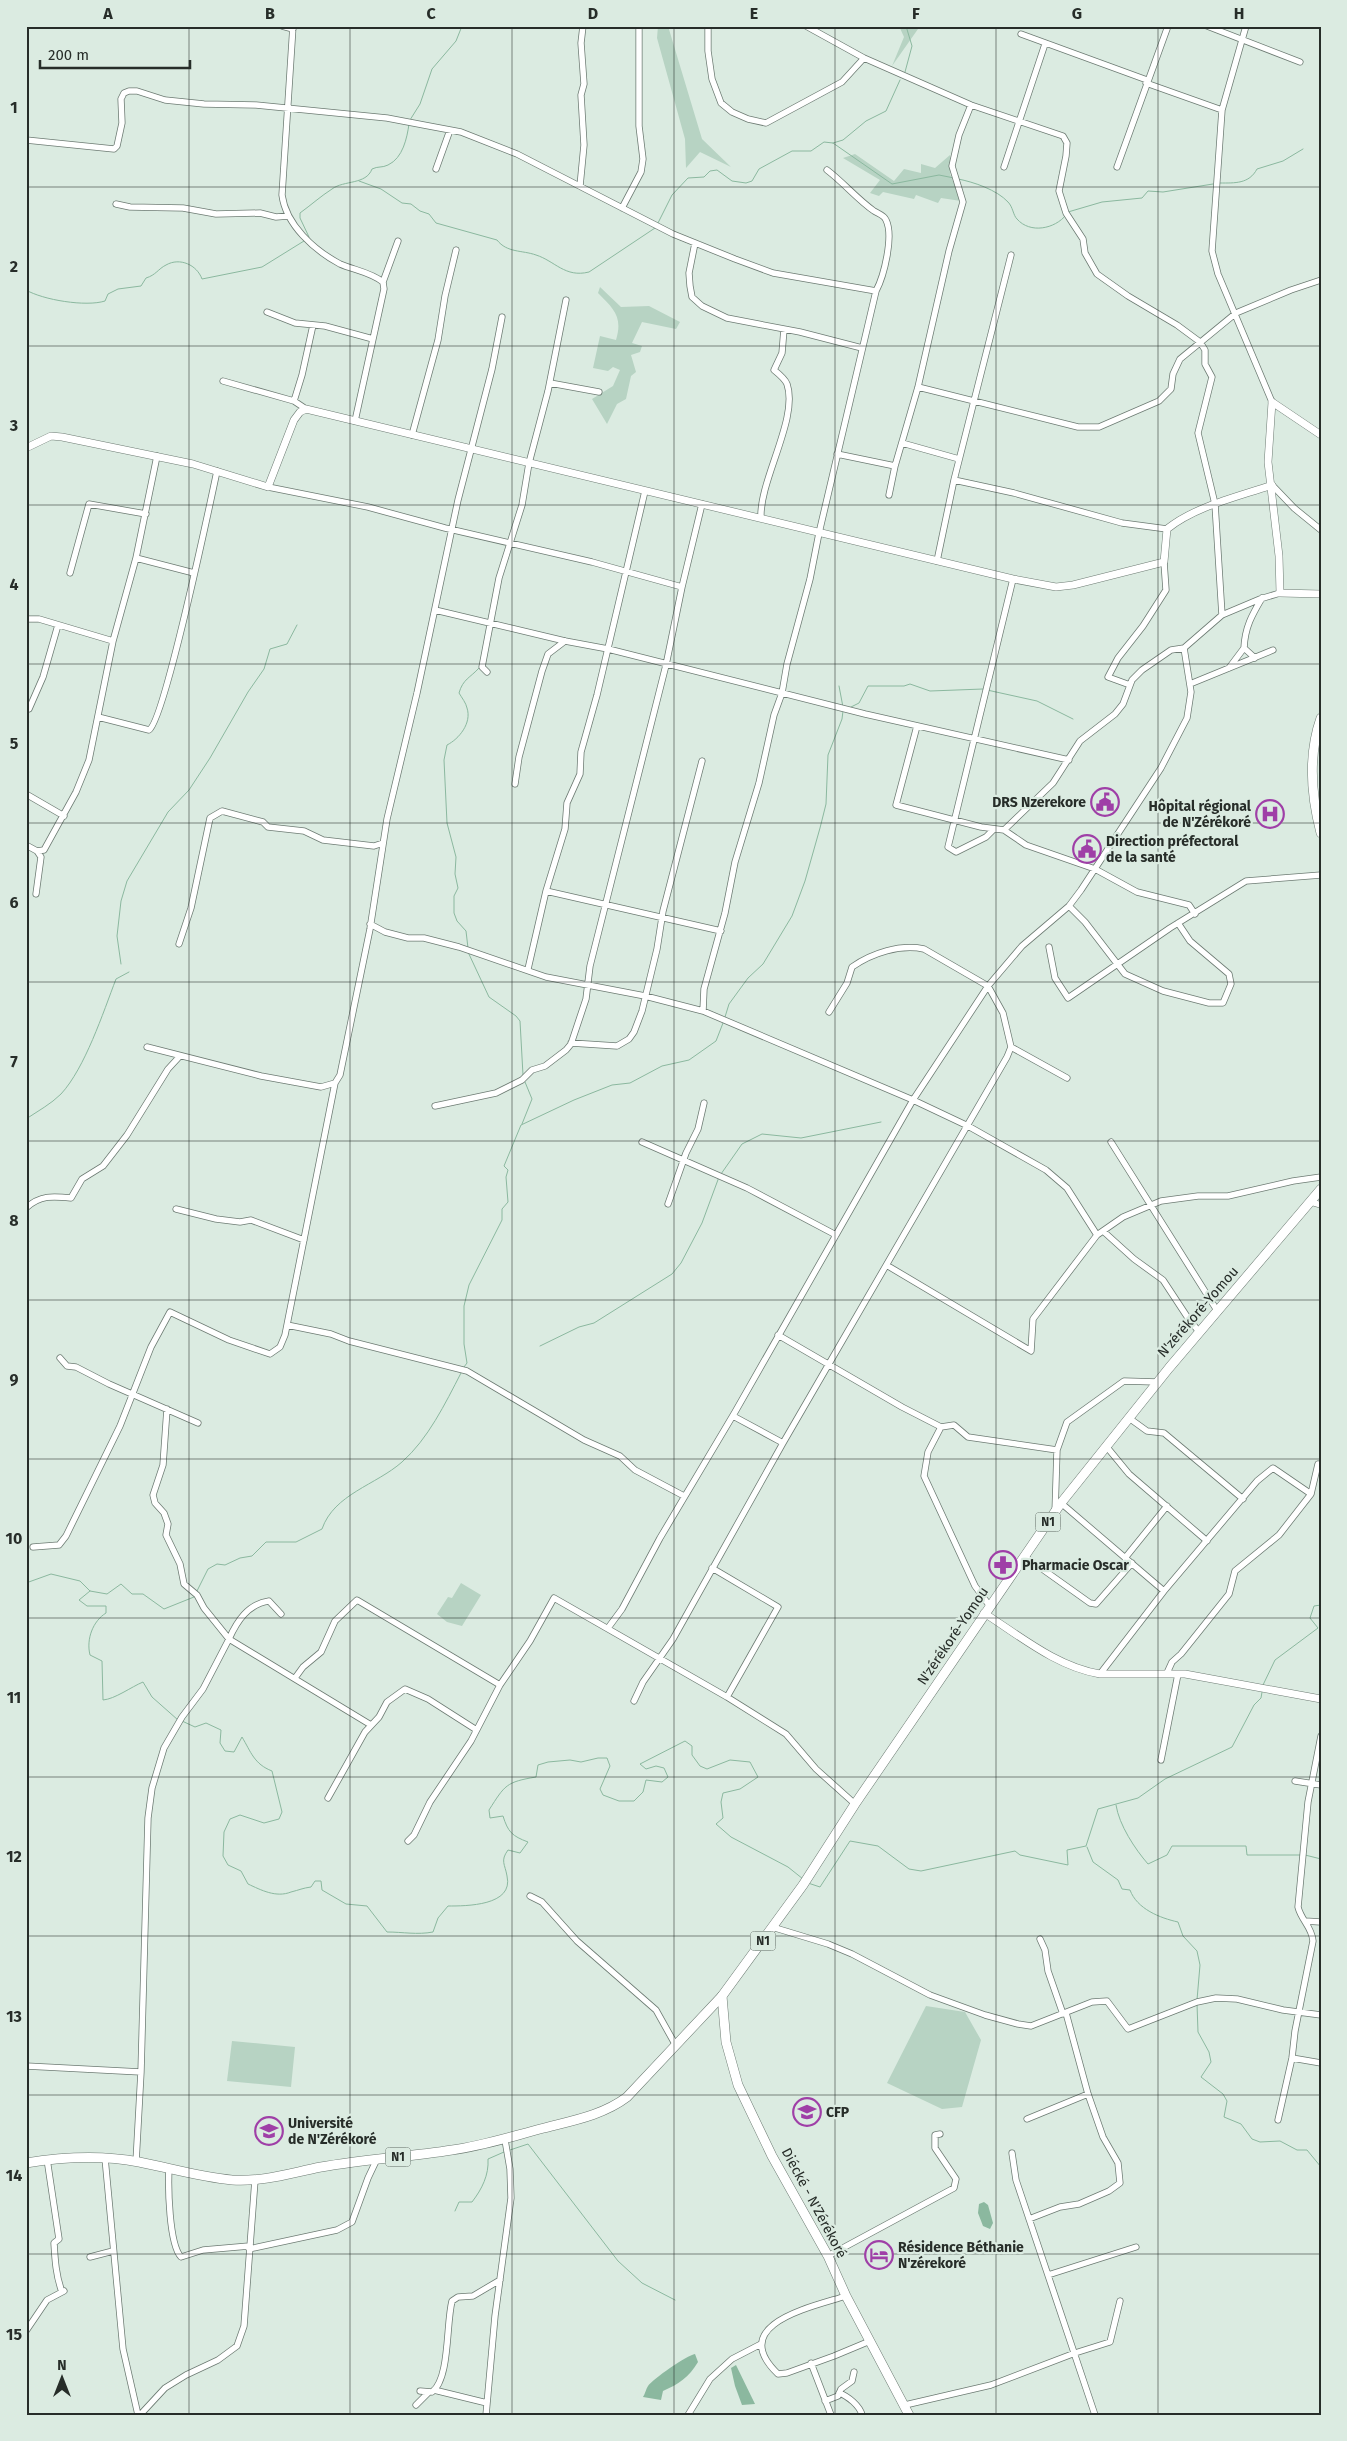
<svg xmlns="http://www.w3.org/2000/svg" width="1347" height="2441" viewBox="0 0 1347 2441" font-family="'Fira Sans',sans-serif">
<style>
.green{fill:#b7d3c3}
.water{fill:#8bb89f}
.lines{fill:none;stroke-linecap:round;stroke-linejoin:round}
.stream{stroke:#8bb89f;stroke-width:1}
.minor-casing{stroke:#6d7b73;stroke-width:7}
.tertiary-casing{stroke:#6d7b73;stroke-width:8}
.primary-casing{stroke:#6d7b73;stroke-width:10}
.trunk-casing{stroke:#6d7b73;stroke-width:10}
.minor{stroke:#fff;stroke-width:5.5}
.tertiary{stroke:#fff;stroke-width:7}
.primary{stroke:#fff;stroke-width:9}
.trunk{stroke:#fff;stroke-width:9}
.grid{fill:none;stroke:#272d29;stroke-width:1;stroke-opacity:0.55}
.labels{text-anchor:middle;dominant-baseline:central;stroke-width:4.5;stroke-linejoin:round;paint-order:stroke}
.shield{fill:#dbebe1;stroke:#5d6660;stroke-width:1}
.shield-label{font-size:12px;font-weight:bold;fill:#272d29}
.poi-label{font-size:14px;font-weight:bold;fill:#272d29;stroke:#dbebe1;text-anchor:start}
.street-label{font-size:14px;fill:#272d29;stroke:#dbebe1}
.neatline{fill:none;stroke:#272d29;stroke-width:2}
.grid-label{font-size:16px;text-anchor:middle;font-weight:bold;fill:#272d29}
</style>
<rect width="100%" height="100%" fill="#dbebe1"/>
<path class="green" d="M658 26H668L702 139 731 167 700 152 686 168 685 139 657 38Z
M899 26H915L918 29 892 66 904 37Z
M855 154 894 181 904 169 921 173V164L935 168 950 155V174L961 201 941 198 938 203 916 195 914 199 883 192 879 196 870 193 880 180 843 158Z
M600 287 621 307 649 306 680 322 676 329 642 322 632 343 642 346 640 352 631 355 636 372 631 376 626 399 617 404 607 424 592 399 613 386 620 370 613 367 608 371 593 368 600 336 616 340C623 317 614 309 598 293Z
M461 1583 481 1595 462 1626 447 1622 437 1614 448 1597 452 1598Z
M926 2006 965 2012 981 2040 962 2107 942 2109 887 2083Z
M232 2041 295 2047 291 2087 227 2081Z"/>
<path class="water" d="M984 2202 988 2205 993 2223 990 2229 983 2226 978 2213 979 2204Z
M695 2354 698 2362C689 2377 679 2384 663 2391L661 2400 643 2397C645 2394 646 2389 648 2386 653 2379 687 2355 695 2354Z
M736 2365 755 2404 742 2405 735 2386 731 2368Z"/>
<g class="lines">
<path class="stream" d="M905 72 912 46 906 26
M410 120 420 104 432 69 456 41 462 26
M833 143 843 140 866 121 886 111 900 80
M958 179C974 182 997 190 1008 202 1013 207 1013 215 1017 219 1030 234 1055 229 1066 215
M359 181 381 189 402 203 411 204 420 211 429 214 436 223 497 240C507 253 522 250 536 255 555 261 565 278 589 272L655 228
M1220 183C1235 183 1249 184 1257 169L1283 161 1303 149
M1068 212 1102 202 1142 198 1148 191 1163 192 1213 184
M658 223 672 195 688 178 704 177 710 171 717 170 732 181 746 183 752 181 759 169 792 151H811L824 142 833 143 892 184 939 175 954 178
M309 237 300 218V213C311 205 321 196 332 189 344 180 366 185 372 169 378 166 382 168 388 165 403 158 407 138 409 124
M26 290C43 300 86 307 105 301L108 294 118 289 141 286 146 278C156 275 158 269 166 265 180 257 197 265 202 279L262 267 304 241
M839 686 843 707
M987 690 1037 701 1073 719
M851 707 859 703 868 686H904L910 684 930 691 983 689
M468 948 466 931 457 921 454 913V896L458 888 455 874 456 857 447 823 444 760 447 745C459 739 472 723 467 708 466 703 462 698 459 693 463 679 470 678 479 668
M468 952 489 997 516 1016 520 1021 523 1075
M121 964 117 936 121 901 127 881 168 812 189 790 210 758 248 692 264 669 270 649 287 644 297 625
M725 1017 729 1004 748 978 763 964 792 916 805 881 820 828 826 804 828 755 842 719 843 711
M26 1119C38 1111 51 1104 61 1094 85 1068 103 1013 116 979L129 972
M522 1124 532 1099 525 1082
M721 1174 742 1144 762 1134 801 1138 881 1122
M540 1346 579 1327 594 1323 672 1274 681 1263 702 1223 719 1177
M464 1367 467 1363 464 1344V1306L469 1285 502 1220V1209L508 1202 506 1177 508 1170 504 1166 521 1125 574 1100 612 1085 630 1083 662 1066 689 1060 716 1041 723 1023
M26 1583 51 1574 80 1581 90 1591 107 1594 121 1584 132 1594H143L164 1609 194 1597
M90 1591 79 1600 87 1606H106V1613C93 1621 86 1639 90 1655L102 1661 103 1700C115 1699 131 1687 143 1682L152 1697 178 1720
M197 1591 208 1569 217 1564 225 1565 240 1558 252 1556 266 1542H296L322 1529C334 1494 376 1485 402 1462 428 1439 445 1404 461 1373
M1263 1685 1275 1660 1318 1628 1310 1618 1314 1606 1321 1605
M182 1721 195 1727 206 1723 221 1730 220 1743 225 1751 234 1752 242 1737C251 1752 254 1764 272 1771L282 1812 279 1819 264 1823 240 1815 230 1819 224 1832 223 1856 228 1865 241 1871 248 1884C261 1890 276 1898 291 1892 299 1890 303 1888 311 1887L315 1881H321L322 1890 346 1904 367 1906 387 1932C403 1932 417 1935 433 1932L438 1918 448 1906C466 1906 514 1906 507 1876 505 1864 500 1861 508 1850L520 1853 528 1842C512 1836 508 1832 503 1816L490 1818 489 1810C505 1785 506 1782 536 1777L538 1765 548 1762 570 1760 581 1762 598 1758H607L610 1766 600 1789 603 1795 619 1801H634L643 1792 646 1780 662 1782 668 1777 664 1768 656 1766 646 1769 640 1764 685 1741 692 1746V1755L700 1766 707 1769 730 1760 750 1762 758 1777 740 1789 723 1793 721 1802 723 1818 716 1824 731 1837 788 1867 803 1879
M1116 1805C1119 1825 1135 1849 1148 1864L1167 1855 1172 1846H1246L1247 1855H1301
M1087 1847 1093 1862 1118 1880 1122 1889 1130 1890C1137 1909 1160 1918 1178 1922L1183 1936 1197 1951 1200 1965 1197 2000
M1305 1855 1321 1859
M808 1883 820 1887 850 1841 878 1846 909 1869 921 1871 1015 1851 1020 1855 1068 1865 1067 1850 1086 1846 1098 1809 1138 1798 1165 1779 1232 1747 1254 1705 1261 1698 1262 1692
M1197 2004 1198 2032 1209 2052 1211 2062 1201 2077 1223 2094 1227 2101 1224 2117 1241 2124 1252 2139 1260 2142 1280 2141 1297 2150H1307L1321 2167
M510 2150 528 2144 618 2261 642 2283 675 2300
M455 2211 459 2202H472C482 2189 489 2175 488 2159L504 2152"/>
<defs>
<path id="minor" d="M282 26 293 29
M293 26 282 195C286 225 314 250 340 264 354 270 370 272 383 282
M708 26V51L712 79 721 103 732 112 748 119 766 123 842 82 864 58
M806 26 864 58 971 105 1063 136 1067 143 1066 156 1059 191 1066 213 1083 239 1085 253 1097 274 1128 296 1177 325 1200 342 1205 350V364L1212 377 1198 433 1215 504 1222 615
M1207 26 1300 62
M1246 26 1222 110 1212 251 1218 274 1272 402
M1021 34 1147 80
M1146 83 1222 110
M26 140 114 149 117 146 122 123 121 99 124 93 129 91H137L165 100 204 104 256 105 387 118 429 126 461 132 517 154 673 234 735 259 773 273 876 291 819 533 810 579 787 664 782 693 774 715 759 783 735 862 725 913 704 989 703 1011
M1004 167 1045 44
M1117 167 1168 26
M436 169 450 130
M827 170C844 183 857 199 874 211 879 214 884 215 886 220 894 236 884 276 876 291
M580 186 584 145 581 95 584 84 581 43 583 26
M116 204 130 207 183 208 216 214 260 213 276 217 288 216
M622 208 641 172 643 159 639 126V26
M695 243 689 273 690 286 692 297 702 306 727 318 800 332 862 348
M267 312 295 323 325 326 373 339
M223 381 294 401 306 409
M550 383 599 392
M918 387 1078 427H1099L1159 401 1171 389 1173 374 1180 359 1236 313 1291 290 1321 280
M294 401 302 375 313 325
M355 421 384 289 383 282 398 241
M412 435 438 340 445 296 456 250
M902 443 959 459
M837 454 895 466 918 387 949 251 963 202 952 166 959 135 971 105
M954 480 1014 493 1122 523 1167 529
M1272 485 1294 508 1321 530
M268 487 368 507 445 528 592 562 682 587
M889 495 895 466
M761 518C759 481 799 418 787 384 785 379 779 374 774 370L782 353 784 329
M136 558 194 573
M937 561 954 480 1011 255
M70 573 89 504 146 514
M435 610 565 641 608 649 865 714 1069 760
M26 619H39L113 641
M1255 658 1244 648C1245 627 1252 615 1262 598
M1229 668 1244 648
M487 672 482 667 499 578 522 505 529 463 548 391 566 300
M1190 684 1273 650
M1130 685 1108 677 1118 658 1143 626 1166 590 1164 562
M26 710 29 709 43 677 58 625
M98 717 149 730C164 722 210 504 217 471
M917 726 896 805 981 827 1004 830 1026 845 1095 869 1137 892 1189 905 1195 914
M515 784 519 757 542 671 548 654 565 641
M26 794 64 816
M993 830 986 837 956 852 948 847 1013 579
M1004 830 1053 783 1080 741 1115 714 1123 704 1132 680 1142 670 1171 650 1184 648 1222 615 1260 599 1280 593
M26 845 37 851 44 850 76 792 89 760 113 641 136 558 157 456
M546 891 721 931
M36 894 41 857 37 851
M1069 906 1085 922 1125 974 1163 991 1209 1003H1223L1231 984 1229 974 1190 941 1178 923
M370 924 385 932 408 938H424L459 947 546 977 645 996 703 1011 913 1100 968 1126 1046 1170 1067 1188 1097 1235
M179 944 191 908 210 818 222 811 263 822 268 827 304 831 323 840 374 846 383 843
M1049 947 1055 978 1068 998 1170 928 1246 881 1321 875
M528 969 546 891 565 829 567 803 580 774 581 752 597 695 645 491
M571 1043 617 1046 629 1039 634 1032 642 1011 657 949 663 911 702 761
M147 1047 261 1076 321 1087 335 1083
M1011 1047 1067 1078
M435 1106 496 1093 522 1080 532 1070 545 1066 566 1050 571 1044 586 999 590 966 666 665 682 587 702 504
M642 1142 747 1188 836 1235
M1111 1142 1218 1312
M1311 1202 1321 1205
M668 1204 686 1153 698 1129 704 1103
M26 1208C40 1195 53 1196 71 1198L82 1179 103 1166 127 1135 168 1069 180 1056
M176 1209 216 1219 240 1222 251 1220 304 1240
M1103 1231 1134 1259 1163 1280 1188 1318 1200 1333
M888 1266 1031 1351 1033 1319 1097 1235 1123 1217 1161 1201 1198 1196H1228L1293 1181 1321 1177
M287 1325 331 1334 349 1341 467 1371 584 1440 620 1456 635 1470 684 1496
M778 1335 902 1407 941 1427 954 1425 968 1437 1057 1450
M60 1358 67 1366 76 1367 109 1384 198 1423
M167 1409 163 1465 153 1495 155 1503 164 1513 168 1524 166 1535 180 1564 184 1584 197 1595 204 1608 229 1639C237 1621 248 1604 269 1601L281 1614
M733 1416 783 1443
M1129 1418 1147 1431 1164 1433 1243 1499
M941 1427 928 1452 924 1476 975 1586 989 1605
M1106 1446 1129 1474 1207 1541
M1061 1503 1164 1591
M1055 1513 1057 1450 1067 1422 1124 1381 1157 1382
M33 1547 59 1545 66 1536 120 1426 151 1347 170 1312 229 1340 270 1354 280 1347 285 1335 335 1083 340 1075 370 929 387 819 417 693 458 500 492 369 502 317
M1024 1556 1090 1603 1096 1604 1132 1563
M1125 1558 1167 1506
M712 1568 778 1607 727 1697
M608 1628 622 1609 660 1538 735 1412 913 1100 988 986 1022 946 1069 906 1081 890 1161 768 1187 718 1191 692 1184 648
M1167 1673 1172 1662 1181 1654 1229 1594 1235 1571 1279 1535 1311 1494 1318 1464
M1100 1674 1164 1591 1257 1481 1273 1468 1311 1494
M295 1678 303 1667 321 1652 335 1621 357 1600 500 1685
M634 1701 643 1682 673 1639 783 1443 1007 1057 1011 1047 1003 1013 988 986 924 949C900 944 872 953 852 967L847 983 829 1012
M1161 1760 1178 1674
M1295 1781 1321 1785
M328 1798 365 1732 379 1717 387 1702 405 1689 428 1699 475 1729
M408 1841 414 1835 430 1802 471 1741 500 1685 530 1641 554 1598 727 1697 786 1734 816 1769 855 1804
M530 1896 542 1902 577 1941 656 2010 675 2044
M1305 1921 1321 1922
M772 1927 828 1944 852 1954 930 1995 985 2015 1018 2024 1031 2026 1092 2002 1107 2001 1128 2029 1197 2002 1216 1998 1237 1999 1283 2010 1321 2015
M1040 1939 1045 1950 1048 1971 1063 2014
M1292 2058 1321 2063
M26 2066 141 2072
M1027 2119 1088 2094
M1278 2120 1292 2058 1295 2031 1313 1941C1312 1927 1301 1920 1298 1907L1308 1802 1321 1736
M1012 2153 1016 2180 1095 2415
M105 2158 123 2349 138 2415
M47 2159 59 2239 54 2243C55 2260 56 2276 62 2292
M136 2162 141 2072 148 1818 152 1788 164 1748 182 1717 203 1689 229 1639 371 1725
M169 2168C168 2187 169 2244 181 2257L203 2250 249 2246
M1029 2219 1060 2207 1079 2204 1109 2191 1120 2183 1118 2163 1103 2137 1088 2094 1066 2013
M249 2249 337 2230 352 2222 368 2178 377 2159
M828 2256 954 2188 956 2179 935 2148V2135L940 2134
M90 2257 113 2251
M1048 2275 1136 2247
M846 2296C812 2307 726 2324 778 2374L787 2373 834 2356 870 2341
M26 2331 47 2300 64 2291
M811 2363 831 2415
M434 2390 487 2403
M420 2391 432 2392C450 2379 446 2324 452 2301L458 2297 473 2296 500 2280
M839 2393C848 2396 860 2406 862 2415
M825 2401 838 2396 841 2389 852 2381 854 2372
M416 2405 429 2392
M905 2405 991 2385 1075 2353 1110 2342 1120 2301
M140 2415 165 2388 186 2375 218 2360 237 2346 244 2326 255 2180
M486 2415 495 2316 511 2198 510 2169 505 2140
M688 2415 710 2379 732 2359 761 2344"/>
<path id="tertiary" d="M1272 402 1268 462 1279 556 1280 593 1321 594
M1272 402 1321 435
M26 448 51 436 62 437 193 464 268 487 294 420 300 412 306 409 1013 579 1056 587 1073 585 1164 562 1167 529C1196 506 1237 497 1272 485
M984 1613C1020 1636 1057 1667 1100 1674H1185L1321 1699"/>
<path id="primary" d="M26 2163C63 2157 102 2155 139 2162 170 2168 200 2177 232 2180 263 2182 290 2173 321 2167 364 2159 408 2157 452 2150 482 2146 510 2137 540 2129 570 2121 602 2116 627 2097L722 1996"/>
<path id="trunk" d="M1321 718C1308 755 1311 795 1321 833
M909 2415 846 2296 828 2256 772 2156 738 2085 726 2042 722 1996 803 1885 855 1804 1061 1503 1169 1368 1321 1189"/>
</defs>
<use href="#minor" class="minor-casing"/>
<use href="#tertiary" class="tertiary-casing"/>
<use href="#primary" class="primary-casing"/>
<use href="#trunk" class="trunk-casing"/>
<use href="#minor" class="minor"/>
<use href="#tertiary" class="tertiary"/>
<use href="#primary" class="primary"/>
<use href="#trunk" class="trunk"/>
</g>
<path class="grid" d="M189 26V2415M350 26V2415M512 26V2415M674 26V2415M835 26V2415M996 26V2415M1158 26V2415M26 187H1321M26 346H1321M26 505H1321M26 664H1321M26 823H1321M26 982H1321M26 1141H1321M26 1300H1321M26 1459H1321M26 1618H1321M26 1777H1321M26 1936H1321M26 2095H1321M26 2254H1321"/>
<defs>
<symbol id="civic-ring" viewBox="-11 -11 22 22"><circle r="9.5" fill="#dbebe1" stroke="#9f3fa7" stroke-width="1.5"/><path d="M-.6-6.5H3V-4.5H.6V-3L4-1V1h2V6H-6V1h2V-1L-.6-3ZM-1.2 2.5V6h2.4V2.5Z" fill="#9f3fa7"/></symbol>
<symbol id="hospital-ring" viewBox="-11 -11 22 22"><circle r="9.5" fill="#dbebe1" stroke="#9f3fa7" stroke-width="1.5"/><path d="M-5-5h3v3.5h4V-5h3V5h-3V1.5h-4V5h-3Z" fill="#9f3fa7"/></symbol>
<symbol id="pharmacy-ring" viewBox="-11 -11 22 22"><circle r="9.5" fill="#dbebe1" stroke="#9f3fa7" stroke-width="1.5"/><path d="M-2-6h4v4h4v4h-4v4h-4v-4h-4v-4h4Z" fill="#9f3fa7"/></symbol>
<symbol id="school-ring" viewBox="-11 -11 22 22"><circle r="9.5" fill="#dbebe1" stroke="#9f3fa7" stroke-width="1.5"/><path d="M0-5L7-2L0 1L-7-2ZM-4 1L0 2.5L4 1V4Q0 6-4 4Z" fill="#9f3fa7"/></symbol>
<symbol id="university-ring" viewBox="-11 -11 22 22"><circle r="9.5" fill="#dbebe1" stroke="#9f3fa7" stroke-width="1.5"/><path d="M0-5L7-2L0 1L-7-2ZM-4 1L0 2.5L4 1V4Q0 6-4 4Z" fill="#9f3fa7"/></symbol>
<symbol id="hotel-ring" viewBox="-11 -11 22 22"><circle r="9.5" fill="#dbebe1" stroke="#9f3fa7" stroke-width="1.5"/><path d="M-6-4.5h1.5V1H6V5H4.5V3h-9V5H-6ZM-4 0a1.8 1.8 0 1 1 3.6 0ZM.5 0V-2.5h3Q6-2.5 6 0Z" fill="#9f3fa7"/></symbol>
</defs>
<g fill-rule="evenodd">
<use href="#civic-ring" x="1089" y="786" width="32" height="32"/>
<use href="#hospital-ring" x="1254" y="798" width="32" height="32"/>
<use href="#civic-ring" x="1071" y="833" width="32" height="32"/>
<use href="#pharmacy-ring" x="987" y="1549" width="32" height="32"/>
<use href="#school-ring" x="791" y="2096" width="32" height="32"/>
<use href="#university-ring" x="253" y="2115" width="32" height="32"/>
<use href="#hotel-ring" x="863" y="2239" width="32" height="32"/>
</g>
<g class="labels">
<g class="shield">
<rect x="1035.5" y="1512.5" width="25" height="19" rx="4"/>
<rect x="750.5" y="1931.5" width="25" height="19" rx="4"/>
<rect x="385.5" y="2147.5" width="25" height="19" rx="4"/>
</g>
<g class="shield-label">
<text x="1048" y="1522">N1</text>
<text x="763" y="1941">N1</text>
<text x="398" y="2157">N1</text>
</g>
<g class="poi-label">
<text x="1086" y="802" text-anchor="end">DRS Nzerekore</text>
<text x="1251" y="806" text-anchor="end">Hôpital régional<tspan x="1251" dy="16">de N'Zérékoré</tspan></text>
<text x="1106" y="841">Direction préfectoral<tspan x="1106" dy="16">de la santé</tspan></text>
<text x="1022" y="1565">Pharmacie Oscar</text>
<text x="826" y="2112">CFP</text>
<text x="288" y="2123">Université<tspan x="288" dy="16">de N'Zérékoré</tspan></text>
<text x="898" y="2247">Résidence Béthanie<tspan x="898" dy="16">N'zérekoré</tspan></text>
</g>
<g class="street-label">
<text transform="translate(1198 1312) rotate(-49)">N'zérékoré-Yomou</text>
<text transform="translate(953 1636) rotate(-56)">N'zérékoré-Yomou</text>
<text transform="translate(814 2203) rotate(62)">Diécké - N'Zérékoré</text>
</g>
</g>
<rect width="1347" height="2441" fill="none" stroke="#dbebe1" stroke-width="55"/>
<g transform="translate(62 2378)" stroke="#dbebe1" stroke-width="4" paint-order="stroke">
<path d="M0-4L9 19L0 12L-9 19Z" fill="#272d29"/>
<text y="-8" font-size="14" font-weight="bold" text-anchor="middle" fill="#272d29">N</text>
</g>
<path d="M40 60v8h150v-8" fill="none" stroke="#272d29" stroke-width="2.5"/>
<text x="48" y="60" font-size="15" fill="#272d29" stroke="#dbebe1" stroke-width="4" paint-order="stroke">200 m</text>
<rect x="28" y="28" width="1292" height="2386" class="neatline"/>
<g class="grid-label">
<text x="108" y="19">A</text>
<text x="270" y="19">B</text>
<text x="431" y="19">C</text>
<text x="593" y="19">D</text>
<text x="754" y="19">E</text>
<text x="916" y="19">F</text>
<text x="1077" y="19">G</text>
<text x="1239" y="19">H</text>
<text x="14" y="113">1</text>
<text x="14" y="272">2</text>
<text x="14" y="431">3</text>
<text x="14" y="590">4</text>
<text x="14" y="749">5</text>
<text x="14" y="908">6</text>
<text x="14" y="1067">7</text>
<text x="14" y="1226">8</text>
<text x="14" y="1385">9</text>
<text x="14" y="1544">10</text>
<text x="14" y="1703">11</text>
<text x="14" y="1862">12</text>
<text x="14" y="2022">13</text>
<text x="14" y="2181">14</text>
<text x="14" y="2340">15</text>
</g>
</svg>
